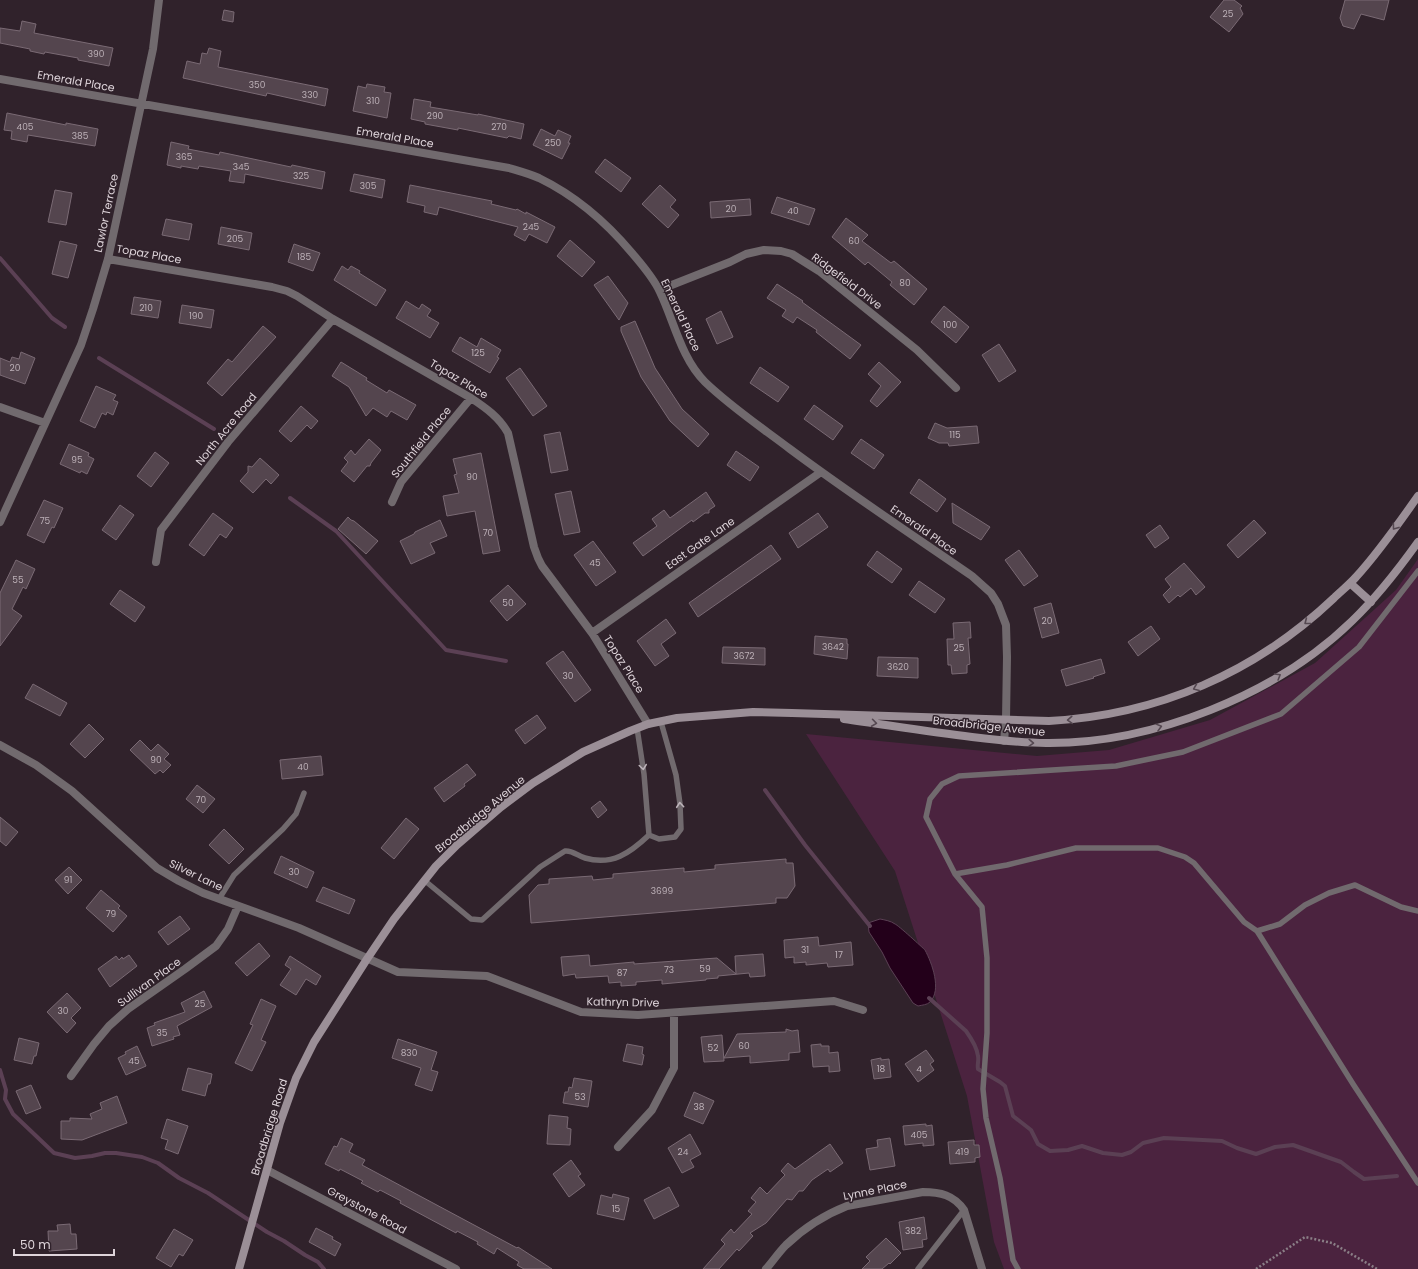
<svg xmlns="http://www.w3.org/2000/svg" width="1418" height="1269" viewBox="0 0 1418 1269" font-family="Poppins,sans-serif">
<style>
.green{fill:#4b233f}
.water{fill:#23001a;stroke:#5b4054}
.lines{fill:none;stroke-linecap:round;stroke-linejoin:round}
.stream{stroke:#5b4054;stroke-width:4}
.building{fill:#54454e;stroke:#7a6a74}
.path{stroke:#8a7e86;stroke-width:2.5;stroke-dasharray:2 2;stroke-linecap:butt}
.lane{stroke:#716a6e;stroke-width:5.5}
.street{stroke:#716a6e;stroke-width:8}
.secondary{stroke:#9b8f97;stroke-width:8}
.oneway{stroke:#554851}
.oneway2{stroke:#bdb4ba}
.labels{text-anchor:middle;dominant-baseline:central;stroke-width:3;stroke-linejoin:round;paint-order:stroke}
.number-label{font-size:9px;fill:#bcb0b7}
.street-label{font-size:11px;fill:#ded4da;stroke:#30222b}
</style>
<rect width="100%" height="100%" fill="#30222b"/>
<path class="green" d="M1418 559V1269H1004L994 1242 967 1096 895 871 806 734 1037 756 1109 750 1210 720 1315 663 1396 590Z"/>
<path class="water" d="M880 919C885 920 891 921 895 924 898 925 923 948 925 950 932 963 942 990 930 1002 927 1005 922 1005 918 1006L913 1003 890 968 882 952 869 932 868 923Z"/>
<g class="lines">
<path class="stream" d="M0 258 52 318 65 327
M99 358 214 429
M290 498 336 531 446 650 506 661
M765 790 805 845 870 926
M929 998 966 1031C971 1038 977 1047 978 1056 979 1061 977 1064 978 1069L1000 1082 1005 1086 1013 1116 1031 1130 1038 1144 1050 1151 1068 1150 1082 1146 1103 1153 1122 1155 1131 1152 1143 1143 1164 1138 1222 1141 1237 1148 1256 1154 1275 1147 1293 1145 1341 1162 1354 1172 1364 1179 1397 1176
M0 1070 6 1090 5 1099 13 1114 54 1153 75 1158 92 1156 105 1153H116L142 1157 158 1163 179 1178 208 1193 267 1232 284 1241 305 1255 318 1262 324 1269"/>
</g>
<path class="building" d="M1224 0H1234L1242 6 1240 8 1243 14 1229 32 1210 17Z
M1345 0H1389L1384 20 1361 14 1354 29 1343 26 1340 18Z
M224 10 234 12 233 22 222 20Z
M22 21 36 24 34 33 113 48 109 66 78 60V58L45 52 44 54 30 51V49L0 43V28L20 31Z
M209 48 221 51 218 67 328 89 325 106 267 93 266 96 183 78 187 61 200 64 202 53 207 54Z
M367 84 385 87 384 92 391 93 387 118 353 111 358 86 366 88Z
M414 99 431 102 430 107 478 115V114L524 124 521 139 509 136 507 138 458 128V130L425 124V122L411 119Z
M7 113 66 125V123L98 129 95 146 28 135 27 142 11 139 12 131 4 130Z
M541 129 555 136 558 130 571 136 568 143H570L562 159 533 145Z
M171 142 189 146 188 149 219 155 220 152 291 167 292 165 325 172 322 189 245 174 244 183 229 181 231 171 199 166 198 169 181 166V168L167 165Z
M605 159 631 178 621 192 595 172Z
M354 174 385 180 382 198 350 191Z
M410 185 492 201 491 204 516 210 517 209 526 214V212L555 227 547 243 529 234 525 241 514 235 518 227 439 207 437 215 424 212 425 206 407 202Z
M660 185 676 200 670 207 679 215 668 228 642 204Z
M55 190 72 193 66 225 48 222Z
M777 197 815 209 809 225 771 213Z
M750 199 751 215 711 218 710 202Z
M846 218 868 235 862 241 891 263 894 261 927 289 914 305 890 285 892 282 868 262 865 265 832 237Z
M166 219 192 224 189 240 162 235Z
M221 227 252 233 249 250 218 244Z
M570 240 595 262 582 277 557 256Z
M60 241 77 245 68 278 52 274Z
M294 244 320 253 313 271 288 262Z
M342 266 348 270 351 266 360 271 359 273 386 290 376 306 334 280Z
M608 276 628 303 619 320 594 285Z
M777 284 803 301 802 302 861 345 850 359 816 332 817 330 797 317 793 323 782 316 786 310 767 298Z
M134 297 161 301 158 318 131 314Z
M406 301 419 309 422 304 431 310 427 316 439 323 430 338 396 318Z
M182 305 214 310 211 328 179 323Z
M944 306 969 327 956 343 931 322Z
M721 311 733 337 717 344 706 319Z
M635 321 655 368 682 409 709 434 698 447 670 421 641 377 621 331V327Z
M263 326 276 337 222 396 207 383 228 359 232 362Z
M460 337 477 347 481 338 501 350 497 357 499 358 490 373 452 351Z
M999 344 1016 371 999 382 982 355Z
M21 352 35 358 25 384 0 375V358L10 362 12 357 19 359Z
M341 362 367 378 366 380 387 393 389 390 416 405 407 420 391 411 387 417 373 408 366 416 349 387 332 376Z
M879 362 901 382 877 407 870 401 881 386 868 374Z
M760 367 789 387 778 402 750 383Z
M520 368 547 406 533 416 506 378Z
M96 386 116 395 113 400 118 402 113 415 107 412 106 415 102 413 95 428 80 421Z
M814 405 843 426 833 440 804 419Z
M301 406 318 421 311 429 307 425 291 442 279 431Z
M935 423 947 428 977 426 979 443 949 446 948 443H939L928 438Z
M560 432 568 470 551 473 544 435Z
M369 439 381 450 371 463 370 466H367L354 482 341 471 348 462 344 458 351 450 355 455Z
M861 439 884 455 874 469 851 453Z
M69 444 89 453 88 456 94 459 87 474 81 471 80 473 60 464Z
M736 451 759 467 750 481 727 465Z
M155 452 169 463 151 487 137 476Z
M481 453 500 551 483 554 475 511 447 516 443 496 459 493 454 475 457 474 453 459Z
M260 458 279 475 271 484 266 479 253 493 240 481 248 472V466L252 467Z
M919 479 946 499 937 512 910 493Z
M571 491 580 532 564 535 555 494Z
M706 492 715 506 709 510V513H705L693 522 692 520 643 556 633 543 657 526 652 519 664 510 670 518Z
M44 500 63 508 54 528 52 527 44 543 27 535Z
M952 503 990 527 981 540 953 523Z
M120 505 134 515 116 540 102 530Z
M213 513 233 528 226 538 220 534 204 556 189 545Z
M818 513 828 527 798 548 789 533Z
M348 517 351 520 354 521 378 541 366 554 338 529Z
M440 520 447 536 430 543 435 553 411 564 400 541 414 534 415 532Z
M1254 520 1266 533 1238 558 1227 545Z
M1160 525 1169 538 1155 548 1146 535Z
M593 541 616 572 596 586 574 555Z
M771 545 781 559 698 617 689 603Z
M1019 550 1038 576 1024 586 1005 560Z
M877 551 902 569 892 583 867 565Z
M16 560 35 569 26 589 23 587 12 609 22 616 0 646V593Z
M1184 563 1205 587 1196 595 1191 588 1180 597 1178 595 1169 603 1163 595 1171 587 1165 579Z
M919 581 945 599 935 613 909 595Z
M508 585 526 604 507 621 490 601Z
M120 590 145 607 135 622 110 604Z
M1051 603 1059 633 1042 638 1034 608Z
M666 619 676 633 661 644 669 656 655 666 637 641Z
M970 622 971 638H968L970 664 967 665V673L952 674 951 665H948L947 639H954L953 623Z
M1151 626 1160 639 1138 656 1128 642Z
M815 636 847 639V644H848L847 659 814 654Z
M723 647 765 648V665L722 663Z
M563 651 591 690 575 702 546 663Z
M878 657 918 658V678L877 676Z
M1101 659 1105 673 1093 677 1094 678 1066 686 1061 670Z
M33 684 67 703 60 716 25 698Z
M537 715 546 728 525 744 515 730Z
M89 724 104 739 85 758 70 744Z
M140 740 151 751 158 744 169 754 164 759 171 765 163 773 160 770 155 774 130 750Z
M321 756 323 775 282 779 280 760Z
M467 764 476 775 464 784 465 786 444 802 434 788Z
M197 785 215 799 203 813 186 799Z
M600 801 607 810 598 818 591 808Z
M0 817 18 832 6 846 0 841Z
M406 818 419 829 394 859 381 848Z
M224 829 244 849 229 864 209 845Z
M281 856 314 872 307 888 274 873Z
M786 859V863H793L795 886 787 898H776V903L531 923 529 895 538 885 549 884V879L592 876 593 880 613 878V874L684 868V872L715 869V865Z
M69 867 82 880 68 894 55 880Z
M323 887 355 900 349 914 316 901Z
M101 890 120 906 118 908 127 916 113 932 86 908Z
M180 916 190 929 168 945 158 932Z
M818 937 819 946 851 942 853 965 828 967 827 963 806 965V962L794 963V957L785 958 784 940Z
M259 943 270 956 247 976 235 963Z
M763 954 765 976 750 977 749 973 718 976V978L706 979V980L662 984V980L636 982V985L621 986V982L609 983 608 976 576 978 575 974 563 976 561 957 589 955 590 966 634 962V964L717 958 736 974 735 956Z
M129 955 137 966 110 987 98 969 116 956 119 960 122 957 123 959Z
M290 956 321 976 316 985 306 979 296 995 280 985 291 969 285 965Z
M204 991 212 1007 177 1026 180 1035 173 1037 174 1039 152 1046 147 1028 155 1025 154 1023 185 1012 181 1003Z
M67 993 81 1008 71 1018 76 1023 67 1033 47 1012Z
M261 999 276 1006 261 1040 266 1042 252 1071 235 1063 253 1025 250 1024Z
M786 1029 792 1031 798 1030 800 1052 789 1053V1060L750 1063V1056L724 1058 737 1034 786 1032Z
M722 1035 724 1061 704 1062 701 1037Z
M19 1038 39 1043 36 1056H34L32 1064 14 1060Z
M398 1039 437 1052 431 1070 438 1072 432 1091 415 1085 421 1068 392 1058Z
M627 1044 643 1047 642 1054 644 1055 642 1065 623 1061Z
M821 1044V1046H829V1053L838 1052 840 1071 829 1072V1066L813 1067 811 1045Z
M137 1046 146 1066 126 1075 118 1058 126 1054 125 1052Z
M926 1050 934 1061 930 1064 934 1070 918 1082 905 1064Z
M881 1058V1060L889 1059 891 1077 874 1079 871 1060Z
M188 1068 212 1074 210 1084H208L205 1096 182 1090Z
M574 1078 592 1081 588 1107 563 1103 565 1092H568L569 1087 572 1088Z
M31 1085 41 1108 26 1114 16 1091Z
M694 1092 714 1101 703 1124 684 1116Z
M117 1096 127 1123 82 1140 61 1139V1121H70V1118L92 1119 90 1114 102 1109 100 1103Z
M549 1115 568 1117 567 1128 571 1129 570 1145 547 1144Z
M167 1119 188 1126 178 1154 165 1149 168 1140 161 1138Z
M926 1124V1126L932 1125 934 1145 923 1146V1143L905 1145 903 1126Z
M690 1134 701 1154 690 1160 694 1167 682 1173 668 1148Z
M341 1138 353 1144 349 1152 365 1160 362 1165 517 1248 518 1247 552 1269H524L517 1265 519 1262 497 1248 494 1254 477 1244 478 1242 457 1231 456 1233 400 1203 401 1201 380 1190 378 1192 361 1183 363 1181 340 1169 339 1171 325 1164 334 1146 337 1147Z
M890 1138 895 1166 870 1170 866 1149 878 1147 877 1140Z
M974 1140V1145H979L980 1157 975 1158V1162L950 1164 948 1142Z
M830 1144 843 1163 830 1172 828 1169 812 1180 803 1191H799L792 1200 787 1199 766 1223 750 1233 753 1236 739 1251 737 1249 719 1269H703L725 1244 721 1240 731 1229 734 1233 752 1214 748 1211 756 1202 751 1198 760 1187 767 1194 785 1175 781 1171 788 1163 795 1169Z
M571 1160 581 1174 578 1176 585 1185 569 1197 553 1174Z
M669 1187 679 1206 654 1219 644 1200Z
M613 1194 629 1198 624 1220 597 1214 601 1195 612 1198Z
M924 1217 927 1239 922 1240 923 1247 903 1250 899 1222Z
M70 1224 71 1234H76L77 1249 49 1251 48 1231H58L57 1225Z
M316 1228 333 1237 332 1239 341 1244 335 1256 309 1242Z
M174 1229 193 1240 183 1256 179 1254 171 1267 156 1258Z
M886 1238 901 1253 890 1264 889 1263 882 1269H862L870 1261 866 1257Z"/>
<g class="lines">
<path class="path" d="M1256 1269 1305 1237 1332 1243 1377 1269"/>
<path class="lane" d="M637 728 644 774 649 835 659 839 675 837 681 829 680 804 676 775 661 722
M955 874 1007 865 1076 848H1158L1185 857 1194 863 1244 922 1257 931 1353 1084 1418 1183
M424 880 471 919 482 920 540 867 565 851C572 850 578 856 585 858 612 866 630 853 649 835
M219 899 234 875 283 829 296 814 304 793
M1257 931 1280 924 1305 905 1329 893 1355 885 1401 907 1418 911
M918 1269 964 1210
M1018 1269 1013 1260 1000 1178 986 1118 983 1089 987 1033V958L982 907 955 874 926 817 930 799 942 784 959 776 1116 766 1183 752 1281 714 1359 647 1418 571"/>
<path class="street" d="M0 79 509 168C519 171 530 174 539 178 576 196 606 222 632 253 642 265 653 277 660 292 674 321 681 358 705 382 731 407 761 427 790 449 849 493 911 534 972 576L991 593 998 604 1006 625 1007 657 1006 719 1004 741
M108 259 272 287 287 291 297 296 333 319 471 398C486 408 499 417 508 433L534 547 538 558 542 566 592 633 648 724
M659 290 730 262 746 254 764 250 781 251 792 254 819 271 917 350 956 388
M0 407 45 423
M392 502 401 482 471 398
M0 522 81 345 93 309 108 259 153 49 159 0
M156 562 161 530 228 442 333 319
M592 633 821 472
M0 745 36 765 72 791 157 868 179 881 203 893 299 928 398 972 487 976 581 1012 638 1015 834 1001 863 1010
M71 1076 94 1044 109 1026 128 1009 185 969 216 946 228 929 238 906
M618 1147 652 1110 674 1068V1013
M267 1170 456 1269
M766 1269C773 1261 779 1252 786 1245 804 1228 824 1215 847 1206L923 1192C940 1192 954 1195 964 1210L982 1269"/>
<path class="secondary" d="M1350 583 1371 602
M844 719C887 725 930 732 972 737 997 740 1022 743 1046 743 1152 744 1276 695 1352 621 1377 597 1398 570 1418 542
M239 1269 280 1123 296 1078 314 1042 367 959 394 919 436 866 457 845 501 807 533 783 583 752 630 731 648 724 677 718 753 712 792 713 1049 721C1158 715 1255 673 1334 598 1341 591 1349 585 1356 577 1379 552 1399 523 1418 496"/>
</g>
<defs><path id="oneway-chevron" d="M-2-3.5L2.5 0L-2 3.5" fill="none" stroke-width="1.6" stroke-linecap="round" stroke-linejoin="round"/></defs>
<g class="oneway">
<use href="#oneway-chevron" transform="translate(1395 527) rotate(126)"/>
<use href="#oneway-chevron" transform="translate(1307 622) rotate(142)"/>
<use href="#oneway-chevron" transform="translate(1278 676) rotate(-31)"/>
<use href="#oneway-chevron" transform="translate(1196 688) rotate(158)"/>
<use href="#oneway-chevron" transform="translate(1070 720) rotate(176)"/>
<use href="#oneway-chevron" transform="translate(874 723) rotate(8)"/>
<use href="#oneway-chevron" transform="translate(1159 727) rotate(-15)"/>
<use href="#oneway-chevron" transform="translate(1031 743) rotate(3)"/>
</g>
<g class="oneway2">
<use href="#oneway-chevron" transform="translate(643 767) rotate(82)"/>
<use href="#oneway-chevron" transform="translate(680 805) rotate(-95)"/>
</g>
<g class="labels">
<g class="number-label">
<text x="1228" y="14">25</text>
<text x="96" y="54">390</text>
<text x="257" y="85">350</text>
<text x="310" y="95">330</text>
<text x="373" y="101">310</text>
<text x="435" y="116">290</text>
<text x="25" y="127">405</text>
<text x="499" y="127">270</text>
<text x="80" y="136">385</text>
<text x="553" y="143">250</text>
<text x="184" y="157">365</text>
<text x="241" y="167">345</text>
<text x="301" y="176">325</text>
<text x="368" y="186">305</text>
<text x="731" y="209">20</text>
<text x="793" y="211">40</text>
<text x="531" y="227">245</text>
<text x="235" y="239">205</text>
<text x="854" y="241">60</text>
<text x="304" y="257">185</text>
<text x="905" y="283">80</text>
<text x="146" y="308">210</text>
<text x="196" y="316">190</text>
<text x="950" y="325">100</text>
<text x="478" y="353">125</text>
<text x="15" y="368">20</text>
<text x="955" y="435">115</text>
<text x="77" y="460">95</text>
<text x="472" y="477">90</text>
<text x="45" y="521">75</text>
<text x="488" y="533">70</text>
<text x="595" y="563">45</text>
<text x="18" y="580">55</text>
<text x="508" y="603">50</text>
<text x="1047" y="621">20</text>
<text x="833" y="647">3642</text>
<text x="959" y="648">25</text>
<text x="744" y="656">3672</text>
<text x="898" y="667">3620</text>
<text x="568" y="676">30</text>
<text x="156" y="760">90</text>
<text x="303" y="767">40</text>
<text x="201" y="800">70</text>
<text x="294" y="872">30</text>
<text x="68" y="880">91</text>
<text x="662" y="891">3699</text>
<text x="111" y="914">79</text>
<text x="805" y="950">31</text>
<text x="839" y="955">17</text>
<text x="705" y="969">59</text>
<text x="669" y="970">73</text>
<text x="622" y="973">87</text>
<text x="200" y="1004">25</text>
<text x="63" y="1011">30</text>
<text x="162" y="1033">35</text>
<text x="744" y="1046">60</text>
<text x="713" y="1048">52</text>
<text x="409" y="1053">830</text>
<text x="134" y="1061">45</text>
<text x="881" y="1069">18</text>
<text x="919" y="1069">4</text>
<text x="580" y="1097">53</text>
<text x="699" y="1107">38</text>
<text x="919" y="1135">405</text>
<text x="683" y="1152">24</text>
<text x="962" y="1152">419</text>
<text x="616" y="1209">15</text>
<text x="913" y="1231">382</text>
</g>
<g class="street-label">
<text transform="translate(76 81) rotate(10)">Emerald Place</text>
<text transform="translate(395 137) rotate(10)">Emerald Place</text>
<text transform="translate(106 213) rotate(-78)">Lawlor Terrace</text>
<text transform="translate(149 254) rotate(10)">Topaz Place</text>
<text transform="translate(847 281) rotate(37)">Ridgefield Drive</text>
<text transform="translate(681 315) rotate(65)">Emerald Place</text>
<text transform="translate(459 379) rotate(31)">Topaz Place</text>
<text transform="translate(226 429) rotate(-51)">North Acre Road</text>
<text transform="translate(421 442) rotate(-51)">Southfield Place</text>
<text transform="translate(924 530) rotate(35)">Emerald Place</text>
<text transform="translate(700 543) rotate(-35)">East Gate Lane</text>
<text transform="translate(624 664) rotate(58)">Topaz Place</text>
<text transform="translate(989 726) rotate(6)">Broadbridge Avenue</text>
<text transform="translate(480 814) rotate(-40)">Broadbridge Avenue</text>
<text transform="translate(196 875) rotate(26)">Silver Lane</text>
<text transform="translate(149 982) rotate(-36)">Sullivan Place</text>
<text transform="translate(623 1002) rotate(1)">Kathryn Drive</text>
<text transform="translate(269 1127) rotate(-73)">Broadbridge Road</text>
<text transform="translate(875 1190) rotate(-11)">Lynne Place</text>
<text transform="translate(367 1210) rotate(28)">Greystone Road</text>
</g>
</g>
<path d="M14 1249v6h100v-6" fill="none" stroke="#ded4da" stroke-width="2"/>
<text x="20" y="1249" font-size="12" fill="#ded4da" stroke="#30222b" stroke-width="3" paint-order="stroke">50 m</text>
</svg>
